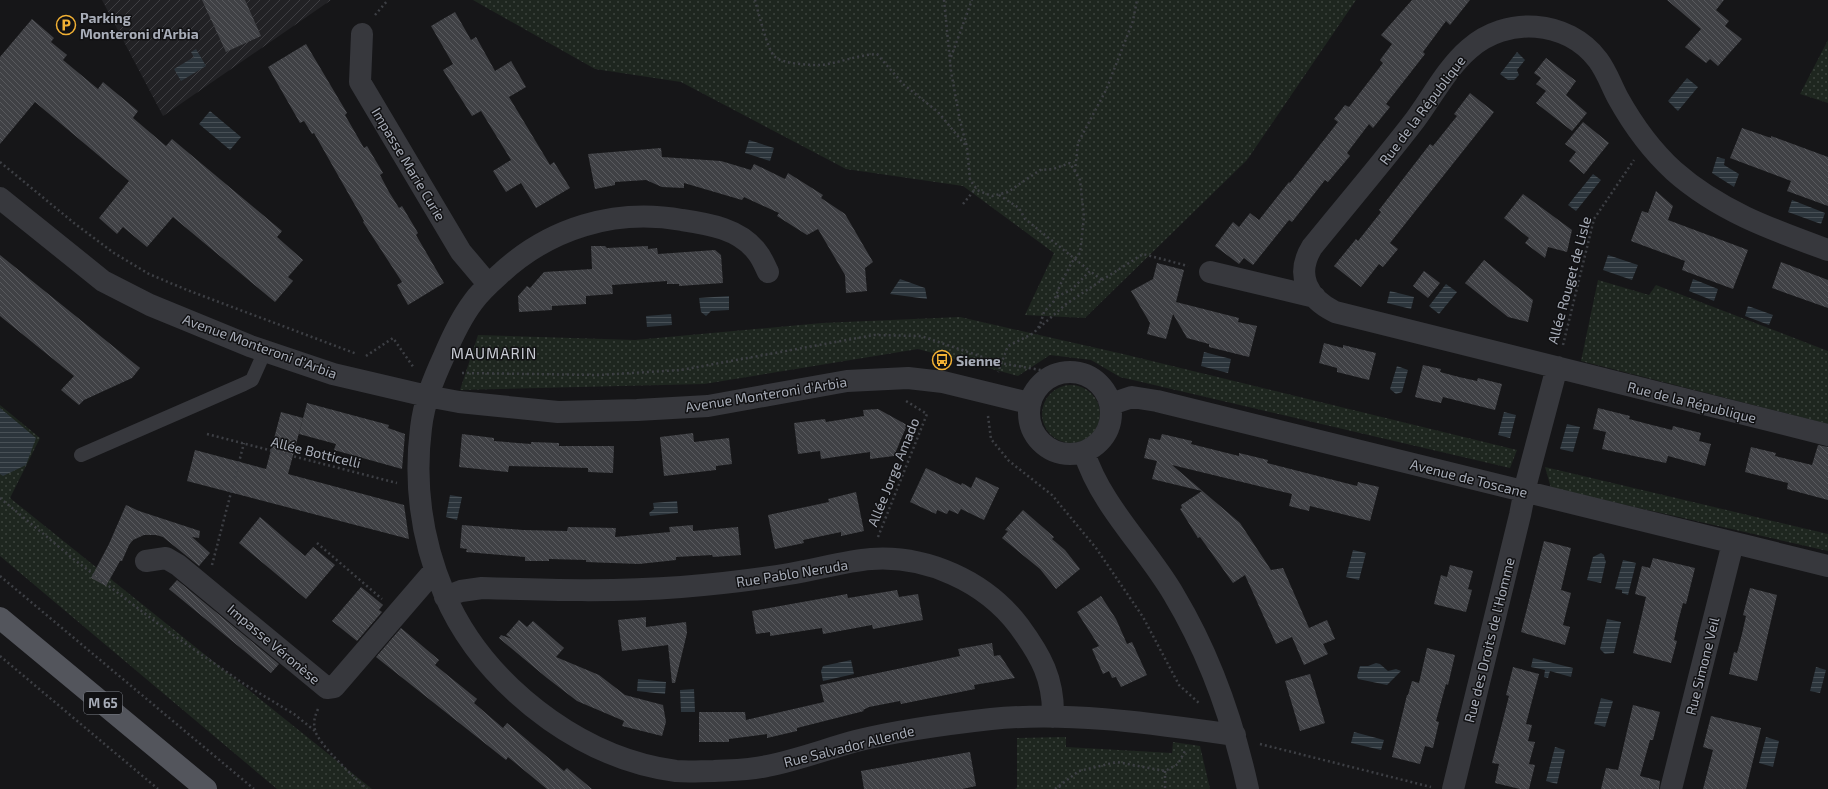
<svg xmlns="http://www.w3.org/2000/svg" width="1828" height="789" viewBox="0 0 1828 789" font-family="'Exo 2',sans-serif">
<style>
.industrial{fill:url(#industrial-furrows)}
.green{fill:url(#green-dots)}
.water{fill:url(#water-rules)}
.building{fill:url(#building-back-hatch)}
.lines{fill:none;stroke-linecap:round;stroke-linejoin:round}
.path{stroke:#3d3f44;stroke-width:2.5;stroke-dasharray:2 3;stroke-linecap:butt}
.lane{stroke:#37383d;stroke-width:14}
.street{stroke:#37383d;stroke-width:22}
.primary{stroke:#53555c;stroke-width:22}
.labels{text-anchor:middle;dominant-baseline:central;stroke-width:3;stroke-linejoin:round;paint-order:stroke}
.shield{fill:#111113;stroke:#7b7e86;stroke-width:1}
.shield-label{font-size:13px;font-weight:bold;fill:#a8adb8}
.poi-label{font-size:14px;font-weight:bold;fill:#a8adb8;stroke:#111113;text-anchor:start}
.street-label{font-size:14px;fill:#a8adb8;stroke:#111113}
.neighbourhood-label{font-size:15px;letter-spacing:1px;fill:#c9ccd4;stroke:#111113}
</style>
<defs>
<pattern id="industrial-furrows" width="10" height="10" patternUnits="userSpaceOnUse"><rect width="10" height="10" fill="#222225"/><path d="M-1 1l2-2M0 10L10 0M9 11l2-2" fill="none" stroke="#3f3f43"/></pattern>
<pattern id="green-dots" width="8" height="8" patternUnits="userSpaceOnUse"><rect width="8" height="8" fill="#1e261f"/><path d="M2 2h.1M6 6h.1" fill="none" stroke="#3c433d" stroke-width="1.8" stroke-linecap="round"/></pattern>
<pattern id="water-rules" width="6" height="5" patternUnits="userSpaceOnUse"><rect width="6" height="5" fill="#2c353c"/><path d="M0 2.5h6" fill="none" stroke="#485056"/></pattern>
<pattern id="building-back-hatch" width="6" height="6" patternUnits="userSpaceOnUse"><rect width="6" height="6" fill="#404145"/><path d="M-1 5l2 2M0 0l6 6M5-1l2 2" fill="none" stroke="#595a5e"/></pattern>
</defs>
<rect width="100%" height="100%" fill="#161618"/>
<path class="industrial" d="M102 0H331L163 116Z"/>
<path class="green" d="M473 0H1356L1247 160 1085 318 1025 315 1054 253 963 186 846 169 681 82 595 69Z
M1828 40V103L1800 94Z
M1598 280 1649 295 1656 285 1828 351V424L1581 361Z
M960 317 1123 354 1517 450 1510 468 1120 377 1091 360 1050 355 1018 376 918 349 704 384 460 390 478 335 635 340 822 323Z
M1042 414a29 29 0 1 1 58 0a29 29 0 1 1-58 0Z
M0 405 40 438 10 498 372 789H277L0 556Z
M1545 467 1828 534V551L1551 488Z
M1066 737V747L1172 753 1173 742 1200 746 1210 789H1015L1017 788V738Z"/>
<path class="water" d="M196 49 206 66 181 81 174 69 194 57 191 52Z
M1517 52 1525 60 1517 70 1519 75 1514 80H1508L1500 74Z
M1687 78 1698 87 1678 111 1668 101Z
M210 111 241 137 230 150 199 124Z
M749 140 774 148 770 161 745 153Z
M1717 157 1725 159 1724 165 1739 174 1734 187 1712 173Z
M1593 174 1601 180 1576 211 1568 205Z
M1792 200 1825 213 1821 224 1788 212Z
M1608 255 1638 265 1632 280 1603 270Z
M900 279 925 288 927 299 890 294Z
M1693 279 1718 289 1714 301 1689 291Z
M1446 284 1457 292 1439 314 1429 306Z
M1390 291 1414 297 1411 309 1387 303Z
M729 296V310L711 311 706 316 701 312 699 298Z
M1748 306 1773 315 1769 325 1745 316Z
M671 314 672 325 647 327 646 316Z
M1204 352 1231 359 1228 373 1201 366Z
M1397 366 1408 370 1402 392 1396 394 1390 389Z
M0 408 36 438 26 465 3 476 0 474Z
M1504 412 1516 415 1510 438 1498 435Z
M1567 424 1580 427 1573 452 1560 449Z
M450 495 462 497 457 520 446 517Z
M677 501 678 513 650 516 649 513 654 509 653 503Z
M1353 550 1366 553 1359 580 1346 577Z
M1601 553 1604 555 1605 560 1606 561 1601 583 1587 580 1593 557Z
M1623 560 1636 563 1628 595 1622 593V590L1615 589Z
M1607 619 1621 622 1614 653 1605 654 1600 649Z
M1533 658 1573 668 1571 677 1550 671 1548 678 1544 677 1545 670 1531 667Z
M851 660 854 674 823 681 821 671 823 666Z
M1376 663 1380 664 1388 671 1396 669 1401 671 1387 685 1358 679 1357 676 1360 666H1368Z
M1816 667 1826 670 1820 693 1810 691Z
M638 679 666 682 665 694 637 691Z
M694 689 695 712H681L680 690Z
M1601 698 1613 701 1605 727 1594 724Z
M1354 732 1384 740 1381 750 1351 743Z
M1766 737 1779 741 1773 767 1759 763Z
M1555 747 1565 750 1557 784 1546 781Z"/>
<path class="building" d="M202 0H245L261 36 226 52Z
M1412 0H1470L1450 25 1446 21 1423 52 1425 54 1386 104 1390 107 1373 128 1369 124 1347 153 1350 156 1328 182 1325 180 1292 222 1289 220 1253 265 1244 258 1239 264 1215 246 1233 222 1239 227 1250 213 1259 220 1289 182 1290 183 1338 122 1334 119 1345 105 1349 107 1383 63 1380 60 1392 44 1381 35Z
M1667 0H1724L1716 10 1729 21 1725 26 1742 39 1718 66 1710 59 1706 63 1685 47 1701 29Z
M455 12 471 40 476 37 495 71 511 61 526 87 509 97 550 165 554 162 570 188 536 208 521 183 506 192 493 171 511 160 481 111 472 116 443 70 453 64 431 26Z
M32 19 54 38 51 42 67 55 63 60 98 89 103 82 138 111 133 118 166 146 172 139 282 231 277 237 303 260 288 277 293 281 275 302 173 217 147 247 123 227 117 234 99 218 129 181 35 102 0 144V57Z
M306 44 347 113 345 115 364 148 367 146 383 173 380 175 389 192 399 208 402 206 418 233 416 235 444 283 408 305 397 285 402 282 363 222 364 221 314 133 312 134 304 121 300 123 268 67Z
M1546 58 1576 81 1566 95 1587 113 1572 131 1536 103 1546 91 1536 84 1541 78 1534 73Z
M1470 93 1494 112 1390 243 1398 249 1383 267 1379 264 1361 287 1334 266 1356 239 1358 241 1381 212 1379 210 1430 144 1433 146 1457 116 1454 114Z
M1583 122 1609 143 1584 174 1569 161 1576 152 1565 144Z
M1742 128 1771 138V136L1828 157V206L1787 191 1791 181 1730 158Z
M661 148 662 157 721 161 751 170 754 164 785 179 788 173 823 195 821 198 845 214 873 262 865 268 867 291 846 293 845 275 818 229 807 235 777 216 779 213 744 197 742 200 684 183V188L662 187 646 180 615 182V185L595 189 588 154Z
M1656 191 1673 206 1668 220 1748 250 1733 289 1682 270 1685 261 1631 241 1642 211 1648 213Z
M1523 194 1572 230 1567 252 1548 247 1545 258 1525 243 1529 238 1504 218Z
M591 246H605L607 248 648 246V249L657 248 658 254 715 250 721 255 723 283 679 286V284H667V281L612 285 613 294 586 296V304L552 306V310L519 312 518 296 527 286 530 288 544 272 592 269Z
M0 255 140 368 132 378 84 400 79 405 61 390 74 376 0 316Z
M1484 260 1533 300 1528 322 1508 317 1465 283Z
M1781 262 1828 280V308L1772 288Z
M1157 263 1184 270 1176 302 1239 318 1238 322 1257 326 1249 357 1209 347V344L1187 338 1173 314 1166 339 1147 334 1150 323 1131 291 1153 279Z
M1424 271 1440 283 1428 298 1413 286Z
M1324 343 1343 348V345L1376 353 1369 380 1337 372V368L1319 363Z
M1423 365 1441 369 1440 372 1459 377 1477 381 1478 378 1502 384 1495 410 1443 397 1441 403 1415 397Z
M307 403 389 425 388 428 405 434 402 469 334 450 336 444 299 434Z
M1598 408 1630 416 1629 419 1648 424 1672 430 1673 426 1701 433 1699 441 1711 444 1705 466 1668 456 1666 463 1602 449 1606 432 1593 429Z
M878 409 907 425 894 456 870 459V452L821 459 820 451 798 454 794 423 825 419 826 422 864 416 863 410Z
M281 412 303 418 288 474 404 505 409 539 187 481 195 450 266 469Z
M693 433 694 442 729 438 732 464 716 466V470L664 476 660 437Z
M462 434 494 438V441L531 444V442L559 443V446H614L613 473 588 472V468L509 466 508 472 459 467Z
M1162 434 1192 441 1191 444 1239 456V453L1268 460 1267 463 1357 486 1358 482 1379 487 1370 521 1310 506 1309 511 1289 506 1292 494 1172 465 1240 523 1271 570 1283 568 1309 628 1327 620 1335 639 1323 644 1328 654 1304 665 1292 637 1276 644 1245 575 1233 583 1200 537 1198 538 1180 509 1182 508 1181 505 1202 491 1152 479 1157 461 1144 458 1149 438 1160 440Z
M1818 445 1828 447V500L1787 489 1788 483 1745 472 1751 447 1776 453 1775 456 1812 465Z
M926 468 961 485 962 483 971 488 976 477 999 488 984 520 961 509 958 514 949 510 947 514 937 510 936 514 910 502Z
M856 492 864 531 841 536V532L803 540 804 543 775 549 768 515 829 502 828 499Z
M126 505 139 511 200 531 199 538 192 537 210 553 199 566 163 537 156 535H144L133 540 129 545 122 561H120L106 586 91 578 109 544Z
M1023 510 1054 537 1052 539 1065 550 1080 569 1056 589 1040 569 1002 538 1008 531 1005 530Z
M260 517 305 556 313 547 335 565 306 599 239 543Z
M462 525 523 530 567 531 568 527 616 528 615 537 670 532 669 527 693 525V531L738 527 741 555 713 557 712 555 676 557V560L639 564 586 562V560L549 559V561H525V557L466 552 467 549 460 548Z
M1544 541 1571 548 1561 590 1571 593 1563 625 1570 627 1565 645 1521 632Z
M1653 558 1695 568 1686 604 1683 603 1678 622 1674 640 1677 641 1671 663 1633 653 1646 597 1635 594 1642 566 1650 568Z
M1450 565 1473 571 1468 589 1472 590 1466 612 1434 604 1441 575 1447 577Z
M177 580 279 664 271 673 169 589Z
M361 587 383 605 379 610 382 612 357 641 332 621Z
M1750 588 1777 595 1757 681 1729 674 1734 652 1737 653 1742 634 1746 616 1743 615Z
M897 590 899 597 918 594 923 620 873 629 872 625 823 634 822 628 770 636V632L756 634 752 611 847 594 848 598Z
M1101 596 1116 619 1127 644 1132 642 1147 675 1121 687 1116 677 1112 678 1109 671 1103 674 1092 649 1099 646 1077 612Z
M646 617V627L686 622 687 633 675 683H672L668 645 622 651 618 620Z
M519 620 527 627 533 621 564 648 556 657 599 675 625 695 663 705 666 722 662 736 622 726 624 721 577 701 547 678 499 638 501 635 512 639 506 635Z
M401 628 439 660 435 665 477 699 474 703 503 728 507 723 564 771 567 768 592 789H547L508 757 506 760 376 657Z
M992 643 994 656 1000 655 1015 678 974 685 975 689 901 704 900 701 869 707 863 710 864 711 797 728V731L767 738V734L729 739V742H699V712H745L746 720 824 702 820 685 960 656 958 649Z
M1427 648 1455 655 1448 685 1446 684 1436 721 1439 722 1433 748 1425 746 1420 764 1392 757 1407 695H1408L1412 681 1419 683Z
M1513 667 1539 674 1526 724 1532 725 1528 741 1535 742 1529 764 1535 765 1529 789H1520L1495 783 1499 764 1492 763 1509 696 1506 695Z
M1310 674 1325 723 1300 731 1285 681Z
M1633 705 1660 712 1653 740H1650L1640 776 1660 781 1659 789H1601L1606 768 1618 770Z
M1711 716 1761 728 1746 789H1703L1713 750 1703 747Z
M970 752 976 786 962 789H864L861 771Z"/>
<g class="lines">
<path class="path" d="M755 0C758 11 767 48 774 56 782 64 808 65 819 65 837 64 856 55 877 54L903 84 938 112 966 146
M944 0 951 71 960 121 967 147 970 180 976 188 979 191 992 196 1008 192 1040 170 1053 169 1070 163 1080 180 1084 217 1080 253 1072 262 1060 285 1054 301 1044 312 1040 325 1034 333 1008 346 998 372
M375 15 388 0
M951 57 972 0
M0 162 74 223 114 253 149 274 187 290 357 354
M1075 171 1078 143 1106 90 1133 21 1137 0
M999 195 1019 208 1025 219 1090 271 1071 290 1056 297
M963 204 976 188
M1102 280 1143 254 1188 266
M1039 328 1066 304 1102 280 1090 271
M1563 345 1594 219 1634 160
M366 356 393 338 414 368
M462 373 599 375 681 370 874 335 921 336 1000 363 1058 373
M988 416 991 439 1009 461 1052 495 1096 548 1143 617 1179 685 1199 703
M207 434 397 483
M0 498 76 561 169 632 244 684 294 714 315 731
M878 537 927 414 906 401
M317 543 382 599
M212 565 244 443
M0 576 254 789
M0 656 158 789
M318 709C315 716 313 721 315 730 318 744 355 778 367 789
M1260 744 1431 787
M1165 771V789
M1059 786 1063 789
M1055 789 1079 771 1117 762 1165 771 1178 764 1185 751"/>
<path class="lane" d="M81 455 244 384 252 380 265 351"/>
<path class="street" d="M362 34 360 82 461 252 488 284
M0 198 103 281 150 305 250 346 333 374 427 396 459 402 558 412 637 410 708 406 847 381 908 378 943 382 1029 403
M1828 250C1773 230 1719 211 1674 171 1651 150 1633 125 1618 98 1611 85 1607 72 1598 60 1567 19 1506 16 1469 49 1447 68 1432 97 1415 120 1382 163 1346 205 1312 247 1295 275 1307 298 1335 312L1828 435
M768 272C765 266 762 258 757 252 740 229 709 224 682 220 615 208 549 228 499 275 490 283 480 292 473 302 461 318 452 337 444 356 433 380 424 402 421 428 414 484 422 541 444 593 466 645 504 687 550 720 587 746 630 765 676 771 688 772 702 771 714 771 732 770 750 770 767 766 798 760 826 749 856 741 900 730 946 724 991 719 1072 711 1155 724 1235 735
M1210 272 1315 297
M1029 413a41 41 0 1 1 82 0a41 41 0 1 1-82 0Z
M1111 404 1132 397 1157 401 1828 566
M1084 452C1101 506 1146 547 1174 595 1210 655 1233 721 1248 789
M146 561 166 558 178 565 327 688 334 687 434 571
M445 597 461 591 482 588C548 590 615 592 681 587 717 584 753 580 789 574 816 570 844 561 871 559 926 555 985 581 1019 626 1041 656 1054 679 1053 717
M1453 789 1520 515 1527 480 1557 367
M1671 789 1733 543"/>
<path class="primary" d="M0 618 206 789"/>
</g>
<defs>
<symbol id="parking-ring" viewBox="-11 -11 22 22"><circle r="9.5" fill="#111113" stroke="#f2b134" stroke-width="1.5"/><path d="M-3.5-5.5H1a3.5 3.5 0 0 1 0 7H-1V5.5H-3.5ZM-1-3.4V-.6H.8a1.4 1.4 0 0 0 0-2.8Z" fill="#f2b134"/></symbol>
<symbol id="bus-ring" viewBox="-11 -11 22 22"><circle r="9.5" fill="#111113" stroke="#f2b134" stroke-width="1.5"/><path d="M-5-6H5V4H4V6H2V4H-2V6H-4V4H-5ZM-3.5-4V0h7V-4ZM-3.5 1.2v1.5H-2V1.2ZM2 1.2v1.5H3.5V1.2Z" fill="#f2b134"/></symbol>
</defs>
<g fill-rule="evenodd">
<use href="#parking-ring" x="55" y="14" width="22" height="22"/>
<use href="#bus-ring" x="931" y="349" width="22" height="22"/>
</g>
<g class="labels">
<rect class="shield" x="84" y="692" width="38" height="22" rx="3"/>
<g class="shield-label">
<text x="103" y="703">M 65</text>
</g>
<g class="poi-label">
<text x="80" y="17">Parking<tspan x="80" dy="16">Monteroni d'Arbia</tspan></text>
<text x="956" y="360">Sienne</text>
</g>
<g class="street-label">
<text transform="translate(1422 110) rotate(-53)">Rue de la République</text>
<text transform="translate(409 164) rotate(59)">Impasse Marie Curie</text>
<text transform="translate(1569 280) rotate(-75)">Allée Rouget de Lisle</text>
<text transform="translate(260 346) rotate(20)">Avenue Monteroni d'Arbia</text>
<text transform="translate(766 394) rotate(-9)">Avenue Monteroni d'Arbia</text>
<text transform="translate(1692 402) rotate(14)">Rue de la République</text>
<text transform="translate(316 452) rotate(14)">Allée Botticelli</text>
<text transform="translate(893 472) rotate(-68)">Allée Jorge Amado</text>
<text transform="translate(1469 478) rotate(14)">Avenue de Toscane</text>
<text transform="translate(792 573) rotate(-9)">Rue Pablo Neruda</text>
<text transform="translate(1489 640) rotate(-76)">Rue des Droits de l'Homme</text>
<text transform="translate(274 644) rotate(40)">Impasse Véronèse</text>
<text transform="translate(1702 666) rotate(-76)">Rue Simone Veil</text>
<text transform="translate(849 746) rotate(-14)">Rue Salvador Allende</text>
</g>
<g class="neighbourhood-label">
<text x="494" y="353">MAUMARIN</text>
</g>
</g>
</svg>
